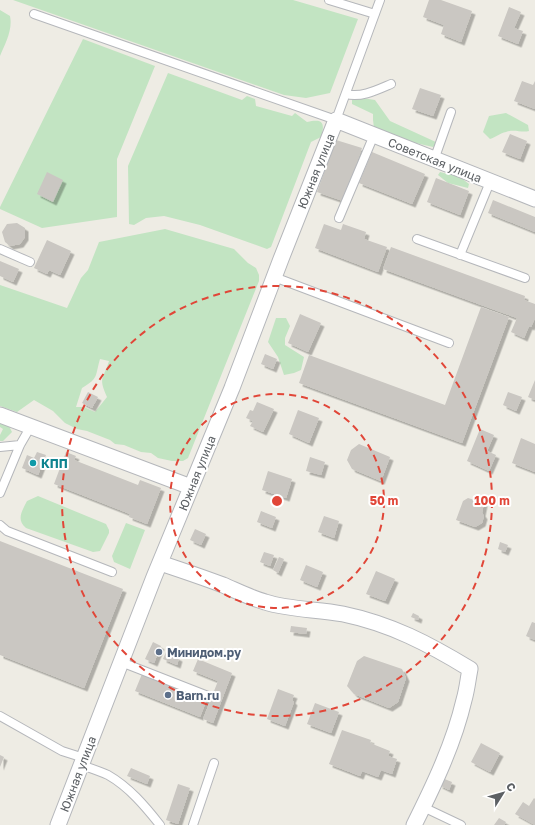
<svg xmlns="http://www.w3.org/2000/svg" width="535" height="825" viewBox="0 0 535 825" font-family="'Golos Text',sans-serif">
<style>
.green{fill:#c2e4c2;fill-rule:evenodd}
.building{fill:#cac7c2;filter:url(#shadow)}
.lines{fill:none;stroke-linecap:round;stroke-linejoin:round}
.lane-casing{stroke:#b5b7bb;stroke-width:10}
.street-casing{stroke:#b5b7bb;stroke-width:17}
.lane{stroke:#fff;stroke-width:8}
.street{stroke:#fff;stroke-width:15}
.ring{fill:none;stroke:#e14638;stroke-width:2;stroke-dasharray:7 5}
.culture-dot{fill:#0f9aa8;stroke:#fff;stroke-width:1.5}
.service-dot{fill:#5c6f8a;stroke:#fff;stroke-width:1.5}
.labels{text-anchor:middle;dominant-baseline:central;stroke-width:4;stroke-linejoin:round;paint-order:stroke}
.street-label{font-size:12px;fill:#5c6064;stroke:#fff}
.culture-label{font-size:12px;font-weight:bold;fill:#0d838f;stroke:#fff;text-anchor:start}
.service-label{font-size:12px;font-weight:bold;fill:#4e5e75;stroke:#fff;text-anchor:start}
.centre{fill:#e14638;stroke:#fff;stroke-width:2}
.ring-label{font-size:12px;text-anchor:middle;font-weight:bold;fill:#e14638;stroke:#fff;stroke-width:4;stroke-linejoin:round;paint-order:stroke}
</style>
<defs>
<filter id="shadow"><feDropShadow dx="3.5" dy="3.5" stdDeviation="0" flood-color="#0004"/></filter>
</defs>
<rect width="100%" height="100%" fill="#eeece4"/>
<path class="green" d="M13 0H293L358 19 330 93 306 98 284 95Z
M0 10 10 16C13 30 5 44 0 56Z
M83 39 155 66 117 159V217L42 228 0 209V207Z
M168 73 242 100 247 96 255 99 256 106 292 116 295 113 307 122C321 119 326 121 321 137L311 142 271 247 267 249 200 225 164 216 146 218 134 225 129 224 128 166Z
M356 97 375 100 390 121 438 143 433 147 394 138 374 128 373 120V114L352 104V100Z
M506 113 528 125 529 131C522 133 514 129 506 132 500 133 496 137 490 139L483 132 489 116Z
M440 172 460 177 469 184 468 188 448 183 438 175Z
M165 229 234 249 248 263 256 268 259 275V281L188 458 183 461H172L158 458 151 453 141 452 124 445 115 444 110 440 87 431 77 429 65 423 53 411 34 400 17 412 0 406V285L67 308 81 278 88 270 99 242ZM100 359 109 361C103 380 98 377 107 397L95 412 84 407H76L82 388C99 378 95 376 100 359Z
M276 318H286L290 326 285 338V345L304 357 301 370 294 373 284 375 278 357 268 342Z
M0 422 9 426 12 432 3 441H0V435L3 429 0 427Z
M38 496 106 524 109 530V533L100 551 93 552 26 528C16 520 22 511 27 501Z
M126 523 145 530 130 569 114 562 112 556Z"/>
<path class="building" d="M429 0H441L472 11 461 42 441 34 444 25 423 17Z
M509 7 521 12 514 28 523 31 518 44 498 36Z
M522 81 533 85 535 81V109L514 101Z
M420 88 441 95 433 116 412 109Z
M510 134 527 141 520 159 502 152Z
M336 140 362 148 343 201 317 192Z
M372 152 425 174 412 204 359 183Z
M47 172 63 180 53 202 37 194Z
M436 178 469 191 460 215 427 202Z
M493 200 535 217V232L488 213Z
M17 223 25 228V237L20 244 10 246 5 242 2 232 7 224Z
M324 224 341 230 343 224 366 232 364 239 387 247 378 272 315 248Z
M47 240 71 251 60 275 49 270 47 274 34 268Z
M391 247 525 296 524 300 535 304V318L531 327 529 326 524 338 511 332 517 318 383 269Z
M0 261 19 269 13 282 0 276Z
M481 307 509 317 462 443 299 383 309 355 445 405Z
M300 314 321 323 308 352 288 343Z
M265 354 277 359 273 369 261 364Z
M535 380V400L528 397Z
M88 392 98 397 92 408 82 403Z
M508 392 522 397 516 411 503 405Z
M257 402 274 409 263 432 250 426 253 421 246 418 250 410 253 411Z
M298 410 319 418 309 443 289 434Z
M480 429 494 435 487 451 496 455 489 471 467 461Z
M521 438 535 444V472L512 463Z
M359 444 390 457 381 481 352 469 347 460 351 450Z
M37 452 46 455 38 475 22 468 27 455 34 458Z
M66 452 76 456 74 460 138 485 140 480 161 488 147 524 129 517 130 514 54 484Z
M310 457 325 462 321 475 306 471Z
M268 471 292 479 286 498 262 490Z
M468 498 484 503 482 513 484 516 482 523 475 527 456 520 463 501Z
M261 511 276 517 272 528 257 522Z
M324 516 339 521 334 538 318 532Z
M195 529 206 534 201 545 190 540Z
M0 541 123 589 84 688 0 655Z
M500 542 508 545 505 552 498 549Z
M264 552 274 555 270 566 260 562Z
M279 557 284 559 278 573 273 570Z
M306 565 323 572 317 587 300 580Z
M376 571 395 579 385 601 366 594Z
M413 613 419 616 418 620 411 617Z
M532 622 535 623V640L526 636Z
M291 626 307 628 306 634 290 632Z
M153 642 161 646 154 663 145 659Z
M166 652 179 658 177 665 163 659Z
M364 656 402 669 406 678 398 702 389 708 354 694 347 686 357 661Z
M198 659 232 673 213 723 203 719 218 681 193 671Z
M142 674 207 699 200 717 135 691Z
M278 689 294 695 292 700 294 702 285 726 267 719Z
M315 703 339 712 331 733 307 724Z
M342 730 371 740 370 743 390 751 388 756 397 759 392 774 381 770 378 777 362 771 360 776 329 764Z
M481 743 500 753 490 772 471 762Z
M0 755 4 757 0 767Z
M131 768 150 776 147 784 127 776Z
M442 778 452 782 449 790 439 785Z
M178 784 190 788 178 824 166 820Z
M534 798 535 799V825L515 814 523 802 529 806Z
M499 818 506 822 504 825H494Z"/>
<g class="lines">
<defs>
<path id="lane" d="M329 0 375 14
M34 14 336 120 380 0
M346 94C361 98 377 90 391 84
M434 160 451 112
M339 218 374 135
M417 239 525 278
M0 249 30 262
M460 255 490 182
M274 277 449 343
M0 447 20 445
M0 493 20 445 31 426
M0 525 7 531 112 572
M121 662 208 696
M0 716 62 751 84 758
M81 765C90 768 99 771 108 775 129 787 145 806 160 825
M423 807 461 825
M193 825 214 763"/>
<path id="street" d="M0 415 191 487
M160 563C181 570 202 577 223 585 237 591 251 598 265 602 290 610 317 609 343 614 391 624 429 644 470 669 468 679 467 690 464 700 454 743 434 785 414 825
M58 825 154 577 232 388 281 259 336 120 535 199"/>
</defs>
<use href="#lane" class="lane-casing"/>
<use href="#street" class="street-casing"/>
<use href="#lane" class="lane"/>
<use href="#street" class="street"/>
</g>
<g class="ring">
<circle cx="277" cy="501" r="107"/>
<circle cx="277" cy="501" r="215"/>
</g>
<circle class="culture-dot" cx="33" cy="463" r="4"/>
<g class="service-dot">
<circle cx="159" cy="652" r="4"/>
<circle cx="168" cy="695" r="4"/>
</g>
<g class="labels">
<g class="street-label">
<text transform="translate(435 160) rotate(22)">Советская улица</text>
<text transform="translate(316 171) rotate(-68)">Южная улица</text>
<text transform="translate(197 473) rotate(-68)">Южная улица</text>
<text transform="translate(78 774) rotate(-69)">Южная улица</text>
</g>
<g class="culture-label">
<text x="41" y="463">КПП</text>
</g>
<g class="service-label">
<text x="167" y="652">Минидом.ру</text>
<text x="176" y="695">Barn.ru</text>
</g>
</g>
<circle cx="277" cy="501" r="6" class="centre"/>
<g class="ring-label">
<text x="384" y="505">50 m</text>
<text x="492" y="505">100 m</text>
</g>
<g transform="translate(503 793) rotate(53)" stroke="#ffffff" stroke-width="3" paint-order="stroke">
<path d="M0-3L7 15L0 10L-7 15Z" fill="#5c6064"/>
<text y="-6" font-size="11" font-weight="bold" text-anchor="middle" fill="#5c6064">С</text>
</g>
</svg>
